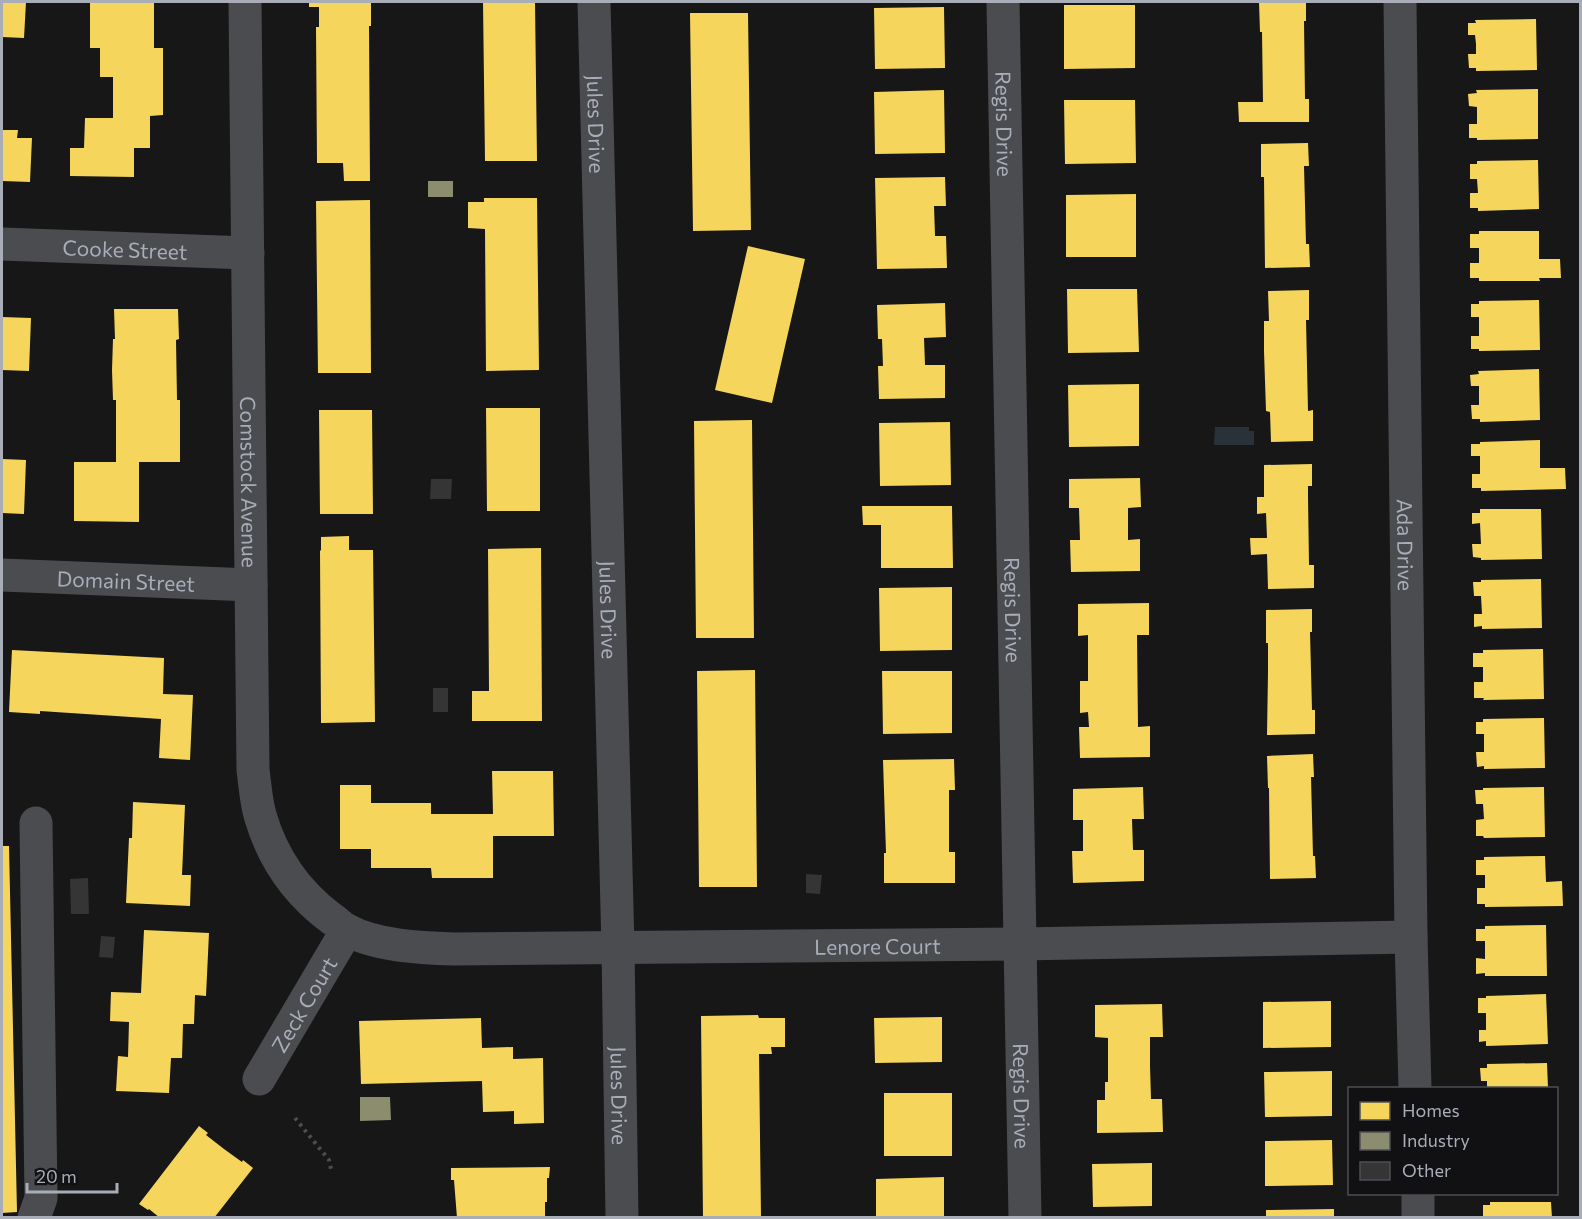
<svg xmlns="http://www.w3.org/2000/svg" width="1582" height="1219" viewBox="0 0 1582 1219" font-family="Commissioner,sans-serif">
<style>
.water{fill:#2a3239}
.homes{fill:#f6d55c}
.industry{fill:#8c8c6e}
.building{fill:#353536}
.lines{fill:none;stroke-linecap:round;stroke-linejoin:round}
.path{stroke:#4d4e52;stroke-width:4;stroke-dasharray:3 4.5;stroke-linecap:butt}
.minor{stroke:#4b4c50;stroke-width:33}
.labels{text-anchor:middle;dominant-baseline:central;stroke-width:6;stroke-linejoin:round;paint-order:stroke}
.street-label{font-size:21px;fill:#a8adb8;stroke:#111113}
</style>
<rect width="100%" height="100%" fill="#171717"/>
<path class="water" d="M1215 427H1249V431H1254V445H1214Z"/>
<path class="homes" d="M2 2H26L24 38 2 37Z
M90 2H154V48H163V115L150 116V148H134V177L70 176V148H84L85 118H113V77H100V48H90Z
M309 2H371V26H369L370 181H344L343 163H317L316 27H319V7H309Z
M483 2H535L537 161H485Z
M1259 2H1306V21H1304L1305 99H1309V122H1239L1238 102H1263L1262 32H1260Z
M1064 5H1135V68L1064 69Z
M944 7 945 68 875 69 874 8Z
M690 13H748L751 230 693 231Z
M1536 19 1537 70 1476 71V68H1469L1468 54H1476V44L1475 35H1468V23H1476L1475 20Z
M1538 89V139L1477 140V138H1469V124H1477V107L1469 106 1468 94 1477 93 1476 90Z
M944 90 945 153 875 154 874 92Z
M1064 100H1135L1136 163 1065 164Z
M2 130H18L17 138H32L30 182 2 181Z
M1308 143 1309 166H1304L1306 244H1309L1310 267 1265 268 1264 177H1261V144Z
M1538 160 1539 209 1478 211V208H1470V193H1478L1477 179H1470V164H1477V161Z
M945 177 946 206H934L935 236H946L947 268 877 269 875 178Z
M1136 194V257H1066V195Z
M484 198H537L539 370 486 371 485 229 468 228V202H484Z
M370 200 371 373H318L316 201Z
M1479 231H1539V259H1560L1561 278H1539L1540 281H1479V278H1470V263H1479V248H1470V234H1479Z
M748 246 805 259 772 403 715 390Z
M1067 289H1137L1139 352 1068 353Z
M1309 290V320H1306L1308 411 1313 410V441L1271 442 1270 412 1266 411 1264 351V321H1269L1268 291Z
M1539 300 1540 350 1479 351V349H1471V336H1479V317H1471V304H1479V301Z
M945 303 946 337 924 338 925 365H945V398L879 399 878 366H883L882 339H878L877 305Z
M114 309H178L179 339 176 340 177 400H180V462H139V522L74 521V462H116V400H113L112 370 113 339H115Z
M2 317 31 318 29 371 2 370Z
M1539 369 1540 420 1480 422V419H1472L1471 405H1479V386H1471L1470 375 1479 374 1478 371Z
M1139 384V446L1069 447 1068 385Z
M486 408H540V511H487Z
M319 410H372L373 514H320Z
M752 420 754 638H696L694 421Z
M950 422 951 485 880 486 879 423Z
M1540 440V468H1565L1566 489 1481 491V488H1472V474H1480V456H1471V444H1480V442Z
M2 459 26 460 24 514 2 513Z
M1312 464V486H1308V496L1309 565H1314V588L1268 589 1267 554 1251 555 1250 538H1267L1266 513 1257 514V497H1264V465Z
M1140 478 1141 507 1128 508V540L1140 539V571L1071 572 1070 540H1080L1079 508H1069V479Z
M862 506H952L953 568H881V525H863Z
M1480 509H1541L1542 559 1481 560V558L1473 557 1472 544H1481L1480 523 1472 524V513H1480Z
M349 536V550H373L375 722 321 723 320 551 321 550V537Z
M541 548 542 721H472V691H489L488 549Z
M1541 579 1542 628 1482 629V626L1474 627V614H1482L1481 596H1474L1473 582H1481V580Z
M952 587V650L880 651 879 588Z
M1149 603V635H1137L1138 727 1150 726V757L1080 758 1079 727H1089L1088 712 1080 713V681H1088V635L1078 636V604Z
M1312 609V632H1310L1312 710H1315V734L1267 735 1268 672V643H1266V610Z
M1543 649 1544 699 1483 700 1484 698H1474V682H1483V667H1473V653H1483V650Z
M12 650 164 658 163 694 193 695 190 760 159 758 161 719 40 711V714L9 712Z
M755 670 757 887H699L697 671Z
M882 671H952V733L883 734Z
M1544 718 1545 768 1484 769V766L1477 767 1476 752H1484V734H1476V722H1483V719Z
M1313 754 1314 777H1311L1313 856H1315L1316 878 1270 879 1269 788H1268L1267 756Z
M954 759 955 790H949V852H955V883H884V853H886L883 760Z
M492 771H553L554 836H493V878H432L431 868H371V849H340V785H371V803H431V814H493Z
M1143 787 1144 819H1132L1133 850H1144V881L1073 883 1072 851H1083V820H1073V789Z
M1544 787 1545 837 1484 838 1483 836H1476V820L1484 819 1483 804H1476L1475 790H1483V788Z
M133 802 185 805 182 875H191L190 906 126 903 129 838H132Z
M2 846H9L17 1212 2 1213Z
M1545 856 1546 882 1562 881 1563 906 1485 907V904H1477V888H1485V875H1476V860H1484V857Z
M1546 925 1547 976H1485V973L1476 974V958L1485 959V941H1476V929H1485V926Z
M144 930 209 933 206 996 195 995 194 1024H183L182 1058H171L169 1093 116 1091 118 1056 128 1057 129 1022 110 1021 111 992 141 993Z
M1546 994 1548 1044 1486 1046V1041L1479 1042V1030H1486V1013H1478V998H1486V996Z
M1331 1001V1047L1263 1048V1002Z
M1162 1004 1163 1037H1150V1066L1151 1099H1162L1163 1132 1097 1133V1100H1105V1082H1108V1038L1095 1037V1005Z
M758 1015 759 1018H785V1047H771L772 1054H759L761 1218H703L701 1016Z
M942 1017V1062L875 1063 874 1018Z
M481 1018 482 1048 513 1047V1059L543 1058 544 1123 514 1124V1111L483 1112 482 1081 361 1084 359 1021Z
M1547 1063 1548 1088H1487V1081H1481L1480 1068H1487V1064Z
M1332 1071V1116L1265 1117 1264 1072Z
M884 1093H952V1156H884Z
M199 1126 208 1133 206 1135 224 1149 242 1162 243 1160 253 1168 214 1218H160L149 1209 148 1210 139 1204Z
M1332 1140 1333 1185 1265 1186V1141Z
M1152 1163V1206L1093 1207 1092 1164Z
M550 1167 549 1178H547V1202H545V1218H457L454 1180H451V1168Z
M944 1177V1218H876V1179Z
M1490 1202H1551L1552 1218H1483V1205H1490Z
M1334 1209V1218H1266V1210Z"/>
<path class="industry" d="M428 181H453V197H428Z
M360 1097H390L391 1120 360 1121Z"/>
<path class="building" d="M431 479H452L451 499H430Z
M433 688H448V712H433Z
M806 874 822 875 820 894 806 893Z
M88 878 89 914H71L70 879Z
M101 936 115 937 113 958 99 957Z"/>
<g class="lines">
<path class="path" d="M295 1118 329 1160 331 1169"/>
<g class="minor">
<path id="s1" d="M245 2 253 770C255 785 256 801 260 815 272 857 297 893 332 919 337 922 341 927 347 930 377 946 420 948 454 949L1020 944 1411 937"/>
<path id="s2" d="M594 2 618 948 622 1218"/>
<path id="s3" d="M1003 2 1025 1218"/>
<path id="s4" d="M1400 2 1411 937 1415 1088"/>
<path id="s5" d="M2 244 248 253"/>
<path id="s6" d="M2 575 251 585"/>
<path id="s7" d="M259 1079 347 930"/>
<path d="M1418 1194V1218"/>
<path d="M34 1218 41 1198 36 823"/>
</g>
</g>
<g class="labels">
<g class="street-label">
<text stroke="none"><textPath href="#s2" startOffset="122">Jules Drive</textPath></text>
<text stroke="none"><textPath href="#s3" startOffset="122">Regis Drive</textPath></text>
<text stroke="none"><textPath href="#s5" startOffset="123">Cooke Street</textPath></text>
<text stroke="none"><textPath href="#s1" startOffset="480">Comstock Avenue</textPath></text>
<text stroke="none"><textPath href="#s4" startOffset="543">Ada Drive</textPath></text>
<text stroke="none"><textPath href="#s6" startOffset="124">Domain Street</textPath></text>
<text stroke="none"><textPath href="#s2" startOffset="608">Jules Drive</textPath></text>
<text stroke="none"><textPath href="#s3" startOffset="608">Regis Drive</textPath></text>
<text stroke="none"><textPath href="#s1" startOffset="1494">Lenore Court</textPath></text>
<text stroke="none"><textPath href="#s7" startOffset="87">Zeck Court</textPath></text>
<text stroke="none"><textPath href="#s2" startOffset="1094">Jules Drive</textPath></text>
<text stroke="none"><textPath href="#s3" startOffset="1094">Regis Drive</textPath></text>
</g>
</g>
<rect width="1582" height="1219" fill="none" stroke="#a8adb8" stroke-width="6"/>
<rect x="1348" y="1087" width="210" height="108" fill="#111113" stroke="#4d4f55" stroke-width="1.5"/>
<rect x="1360" y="1102" width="30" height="18" fill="#f6d55c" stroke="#4d4f55" stroke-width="1.5"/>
<text x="1402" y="1117" font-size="18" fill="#a8adb8">Homes</text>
<rect x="1360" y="1132" width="30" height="18" fill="#8c8c6e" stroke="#4d4f55" stroke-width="1.5"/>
<text x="1402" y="1147" font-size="18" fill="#a8adb8">Industry</text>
<rect x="1360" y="1162" width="30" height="18" fill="#353536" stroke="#4d4f55" stroke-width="1.5"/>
<text x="1402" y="1177" font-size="18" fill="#a8adb8">Other</text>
<path d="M27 1183v9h90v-9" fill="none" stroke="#a8adb8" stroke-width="3"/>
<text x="36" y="1183" font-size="18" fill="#a8adb8" stroke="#111113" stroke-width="4.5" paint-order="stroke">20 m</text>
</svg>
